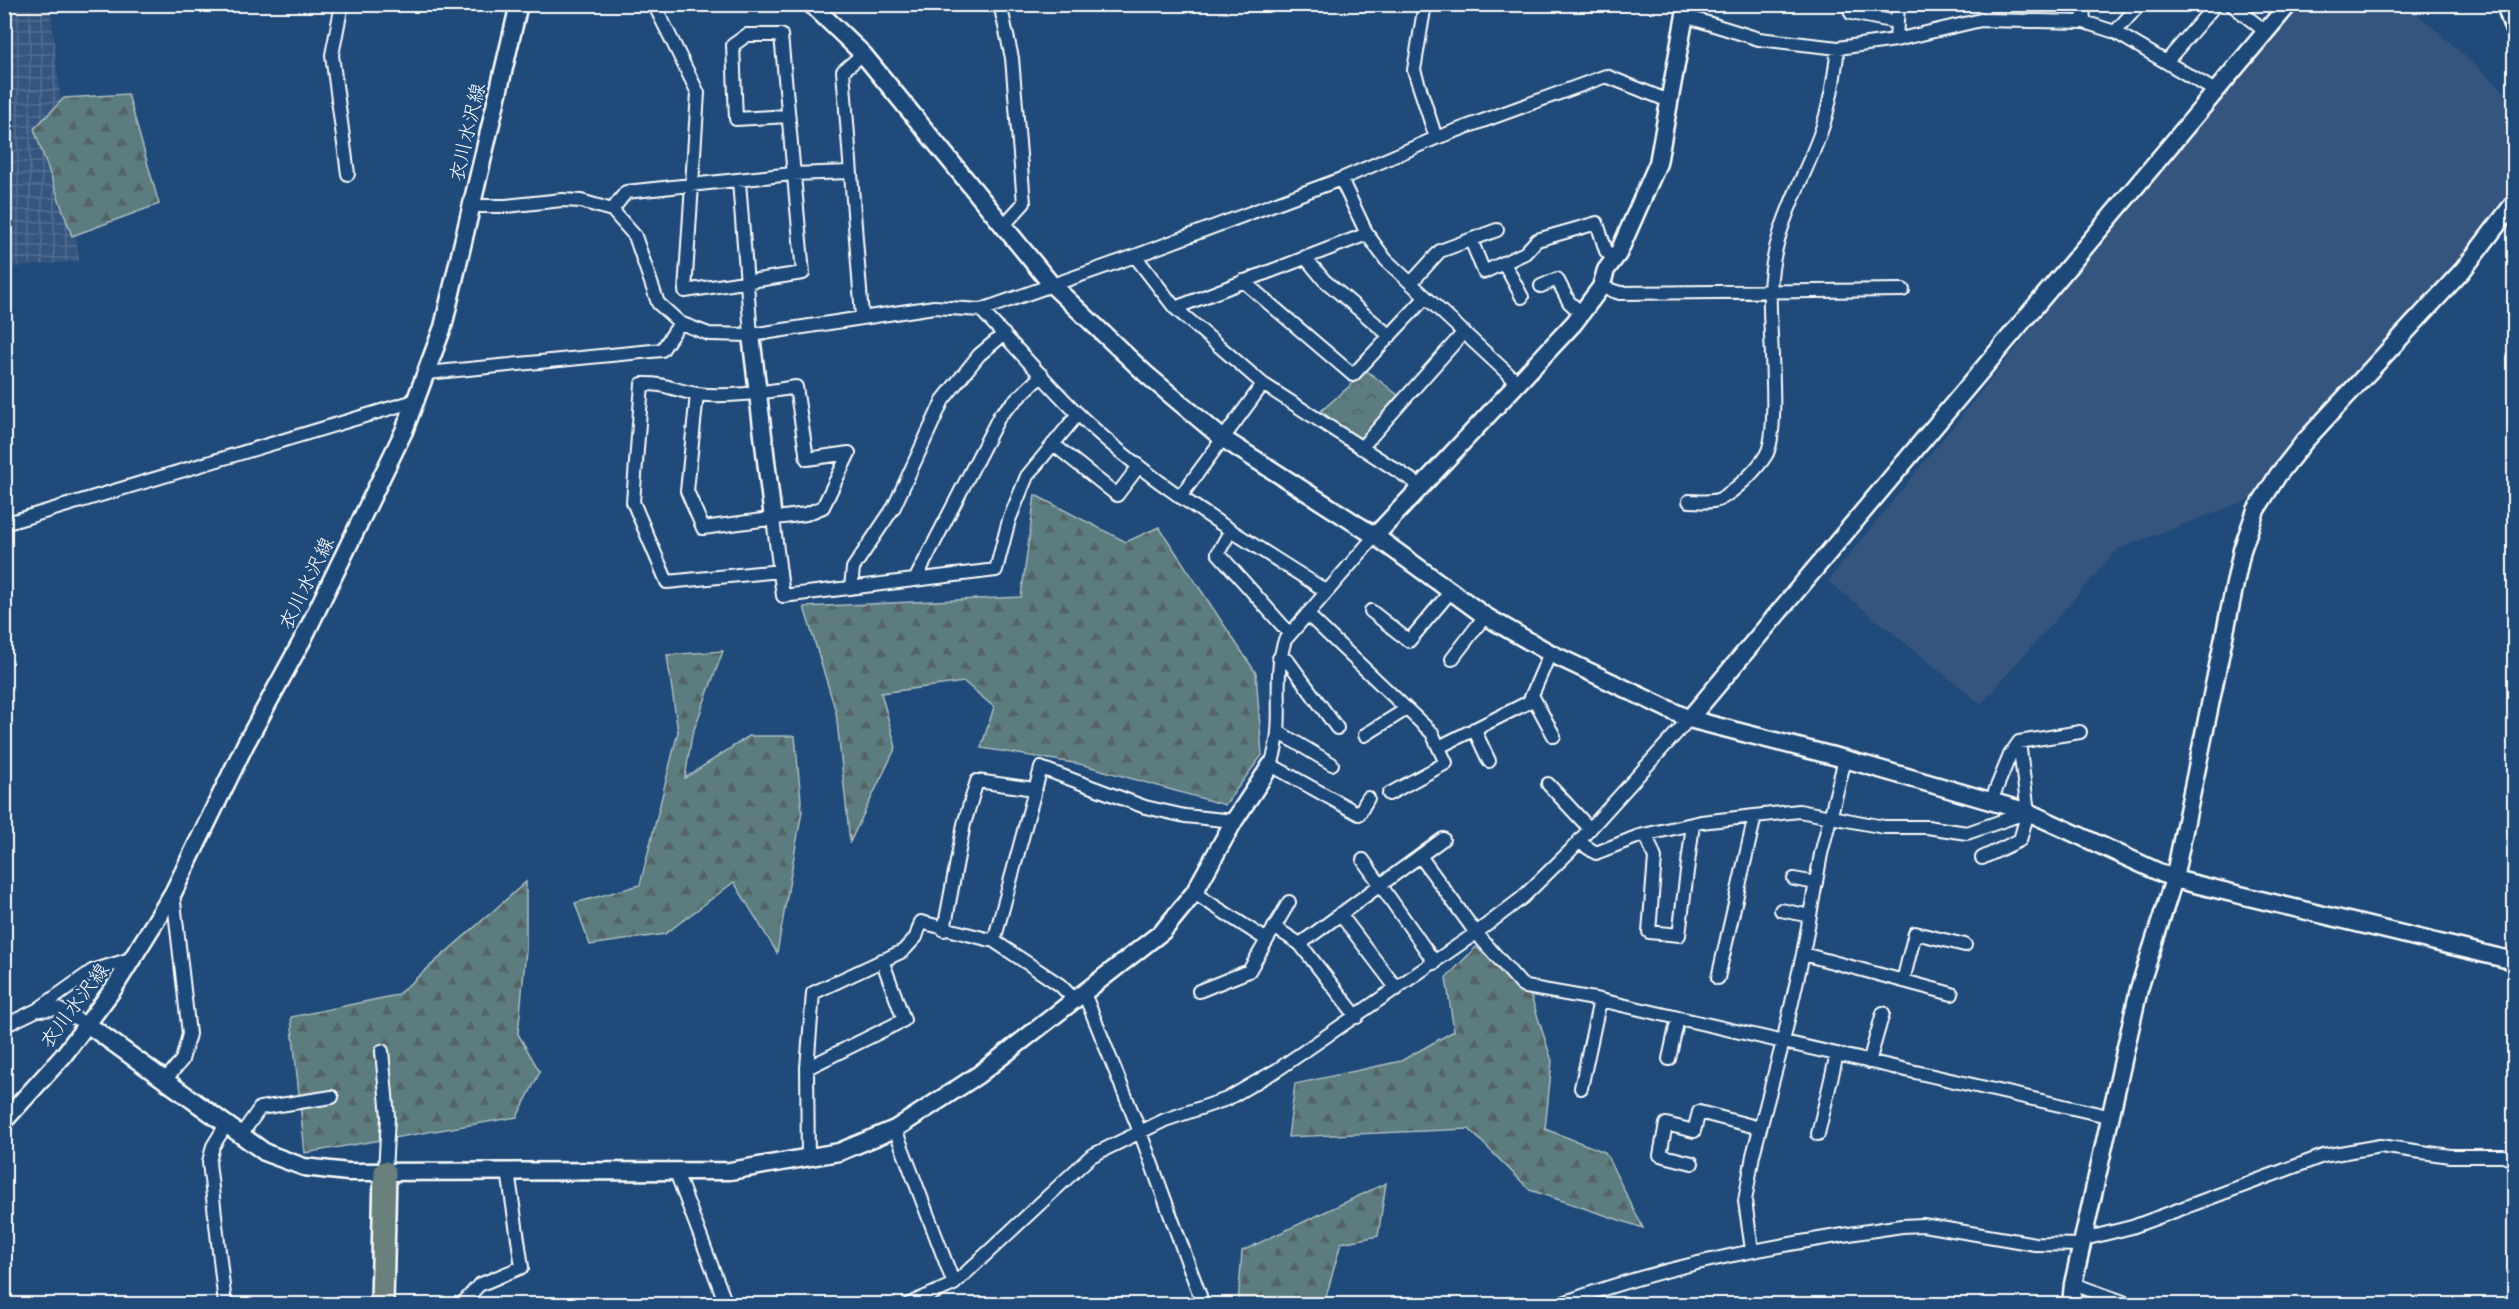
<svg xmlns="http://www.w3.org/2000/svg" width="2519" height="1309" viewBox="0 0 2519 1309" font-family="Itim,'Klee One',sans-serif">
<style>
.built{fill:#34547f}
.industrial{fill:url(#industrial-grid)}
.forest{fill:url(#forest-firs);stroke:#adbec0;stroke-width:1.5}
.park{fill:url(#park-crowns);stroke:#adbec0;stroke-width:1.5}
.lines{fill:none;stroke-linecap:round;stroke-linejoin:round}
.street-casing{stroke:#fff;stroke-width:16}
.secondary-casing{stroke:#fff;stroke-width:21}
.highway-casing{stroke:#fff;stroke-width:26}
.street{stroke:#1f4a7a;stroke-width:12}
.secondary{stroke:#1f4a7a;stroke-width:16}
.highway{stroke:#6a807c;stroke-width:21}
.labels{text-anchor:middle;dominant-baseline:central;stroke-width:5;stroke-linejoin:round;paint-order:stroke}
.street-label{font-size:20px;fill:#fff;stroke:#1f4a7a}
</style>
<defs>
<pattern id="industrial-grid" width="8" height="8" patternUnits="userSpaceOnUse" patternTransform="scale(1.5)"><rect width="8" height="8" fill="#34547f"/><path d="M0 4h8M4 0v8" fill="none" stroke="#526e92"/></pattern>
<pattern id="forest-firs" width="22" height="20" patternUnits="userSpaceOnUse" patternTransform="scale(1.5)"><rect width="22" height="20" fill="#5b7c80"/><path d="M5 1l3.5 6h-7zM16 11l3.5 6h-7z" fill="#546466"/></pattern>
<pattern id="park-crowns" width="20" height="18" patternUnits="userSpaceOnUse" patternTransform="scale(1.5)"><rect width="20" height="18" fill="#5b7c80"/><path d="M2 6a3 3 0 1 1 6 0M12 15a3 3 0 1 1 6 0" fill="none" stroke="#546466"/></pattern>
</defs>
<rect width="100%" height="100%" fill="#1f4a7a"/>
<filter id="ink" filterUnits="userSpaceOnUse"><feTurbulence type="fractalNoise" baseFrequency=".0167" numOctaves="2"/><feDisplacementMap in="SourceGraphic" scale="12" xChannelSelector="R" yChannelSelector="G"/><feConvolveMatrix kernelMatrix="1 2 1 2 8 2 1 2 1" color-interpolation-filters="sRGB"/></filter>
<g filter="url(#ink)">
<path class="built" d="M2293 5H2408L2514 100V191L2503 212 2258 496 2118 549 1981 704 1828 581Z"/>
<path class="industrial" d="M5 5H50L79 261 5 268Z"/>
<path class="forest" d="M128 94 159 204 72 236 34 129 64 98Z
M1035 495 1126 542 1159 527 1256 673 1262 755 1225 805 1080 764 981 748 994 707 964 682 881 693 896 747 850 842 836 712 804 607 1021 597Z
M723 651 692 735 685 778 749 736H795L802 811 777 953 734 882 665 934 590 945 575 903 640 885 678 732 667 655Z
M526 882V950L518 1034 540 1072 517 1117 305 1153 291 1017 397 995Z
M1476 947 1530 993 1552 1061 1545 1129 1605 1152 1643 1228 1530 1190 1469 1129 1288 1137 1295 1084 1401 1061 1454 1031 1446 978Z
M1386 1183 1378 1236 1341 1243 1324 1304H1238L1242 1251Z"/>
<path class="park" d="M1367 371 1398 395 1362 437H1357L1321 411Z"/>
<g class="lines">
<defs>
<path id="street" d="M342 4 332 55 348 174
M654 4 698 93 685 291 803 273 781 35H747L733 45 736 119 788 116
M1000 4 1012 58 1024 203 1004 225
M1425 4 1414 70 1436 138
M2083 4 2084 22
M2231 4 2266 32
M1851 13 1896 22
M1685 16 1759 39 1838 48 1896 40 1981 20 2084 22 2115 32 2217 92
M2115 32 2140 4
M1896 40 1898 4
M2166 62 2216 4
M1341 179 1367 234 1386 260 1518 383
M739 181 751 335
M471 206H506L562 200 581 201 612 210 635 236 658 303 680 323 709 334 751 335 934 307 981 310 1135 256 1341 179 1436 138 1606 76 1669 101
M612 210 626 192 792 174 850 172
M1471 240 1484 272 1525 253 1537 240 1597 223 1606 251 1614 259
M1135 256 1175 308 1263 384 1421 486
M1305 257 1324 280 1390 336
M1504 263 1522 297
M1243 281 1353 375 1426 297
M1411 283 1440 251 1497 230
M1541 286 1557 279 1569 302 1581 313
M1601 287 1620 293 1903 290
M1175 308 1367 234
M981 310C1013 344 1044 380 1077 413 1151 485 1241 536 1326 591
M862 316 843 71 863 54
M427 373 662 350 680 323
M697 394 687 491 703 528 806 514 823 507 849 453 807 459 796 387C766 392 727 398 697 394 676 391 665 383 642 384L633 502 667 582 780 571
M1053 444 1117 495 1139 466
M1361 448 1464 332
M1180 497 1263 384
M1689 501C1697 501 1713 503 1720 499 1735 491 1757 470 1766 455 1781 430 1768 326 1770 292 1772 231 1798 192 1819 137 1830 108 1834 79 1838 48
M773 519 783 596 996 570 1009 520 1027 476 1078 414
M4 524 418 400
M1231 530 1218 553 1290 634
M915 580 1000 415 1042 375
M851 588 853 568 894 507 943 400 979 355 1004 334
M1371 611 1409 641 1451 591
M1307 614 1432 733 1446 763 1389 794
M1279 658 1288 661 1337 728
M1452 659 1485 616
M1532 695 1554 736
M1474 729 1489 761
M1280 733 1332 764
M1365 735 1405 710
M1439 747 1529 702 1550 653
M1548 784 1590 829
M1368 798 1359 814 1271 765C1287 720 1271 682 1285 640L1375 536
M1991 801 2010 755 2019 742 2080 732
M1646 835 1655 858 1649 932 1679 935 1693 824
M1579 842 1596 853 1639 836 1701 822 1799 811 1884 827H1927L1967 833 2028 812
M1420 856 1476 933 1521 984 1526 987 1600 1000 2112 1117
M1982 858 2020 840 2028 812 2019 742
M1363 860 1435 963
M1794 879 1816 883
M1194 893 1267 940
M1781 910 1810 916
M1340 914 1397 989
M1274 927 1300 944 1443 839
M944 930 964 824 977 781 1034 789
M994 941 1041 768 1145 807 1185 816 1234 821
M1300 944 1357 1017
M1803 954 1952 994
M1718 978 1755 816
M1903 981 1915 933 1965 945
M1199 991 1249 971 1289 902
M1084 993 1140 1132 1203 1304
M38 1010 58 1009 87 1024
M4 1026 37 1010 92 971 134 958
M382 1051 388 1117 385 1172
M1669 1059 1678 1018
M1869 1062 1883 1013
M807 1068 904 1020 882 960
M165 1080 182 1060 189 1034 173 893
M1581 1088 1600 1000
M895 1129 954 1284
M1818 1134 1837 1054
M241 1135 260 1108 332 1097
M808 1158 807 1068 813 993 903 951 916 937 921 922 994 941 1060 985 1075 1000
M1692 1163 1660 1155 1666 1124 1694 1131 1699 1112 1760 1128
M676 1172 726 1304
M2084 1239 2132 1227 2323 1156 2380 1146 2450 1156H2503L2514 1160
M1752 1250 1745 1201 1753 1155 1783 1042 1803 954 1821 854 1845 759
M2073 1284 2129 1304
M225 1304 209 1162 213 1146 226 1125
M462 1304 479 1285 522 1267 508 1171
M909 1304 954 1284 1091 1156 1165 1120 1227 1099 1277 1070 1476 933 1522 898 1570 851 1689 719
M1560 1304C1670 1263 1786 1243 1902 1226L1923 1225 2035 1244 2082 1245"/>
<path id="secondary" d="M811 4 863 54 1051 284 1147 375 1222 438 1375 536 1485 616 1550 653 1689 719 1845 759 2028 812 2174 879 2514 961
M2505 4 2514 31
M751 335 773 519
M1375 536 1574 323 1601 287 1606 270 1618 254 1658 163 1687 4
M1689 719 2289 4
M87 1024 266 1153 304 1167 348 1172 730 1171 839 1152 895 1129 978 1075 1163 931 1194 893 1234 821 1271 765
M4 1121 63 1056 114 988 173 893 245 745 303 639 404 431 443 327 519 4
M2071 1304 2073 1284 2139 989 2174 879 2242 550 2256 510 2278 475 2304 442 2463 270 2514 203"/>
<path id="highway" d="M382 1304 385 1172"/>
</defs>
<use href="#street" class="street-casing"/>
<use href="#secondary" class="secondary-casing"/>
<use href="#highway" class="highway-casing"/>
<use href="#street" class="street"/>
<use href="#secondary" class="secondary"/>
<use href="#highway" class="highway"/>
</g>
</g>
<g class="labels">
<g class="street-label">
<text transform="translate(467 132) rotate(-77)">衣川水沢線</text>
<text transform="translate(306 583) rotate(-64)">衣川水沢線</text>
<text transform="translate(74 1005) rotate(-53)">衣川水沢線</text>
</g>
</g>
<rect width="2519" height="1309" fill="none" stroke="#1f4a7a" stroke-width="24"/>
<rect x="12" y="12" width="2495" height="1285" fill="none" stroke="#fff" stroke-width="2" filter="url(#ink)"/>
</svg>
